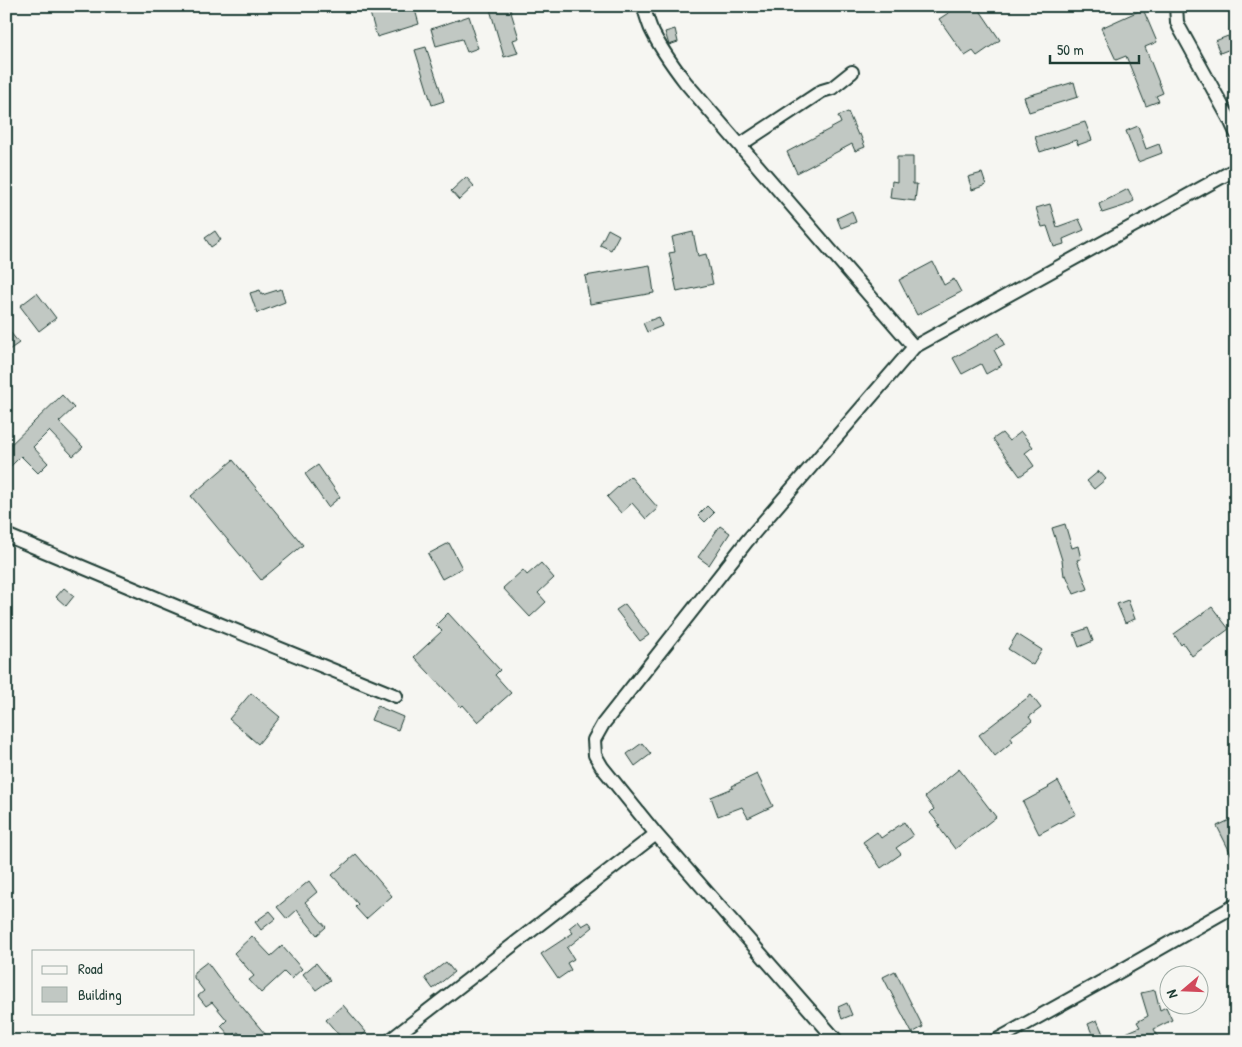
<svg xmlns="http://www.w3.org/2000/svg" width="1242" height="1047" viewBox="0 0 1242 1047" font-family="'Patrick Hand',sans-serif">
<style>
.building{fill:#c1c8c3;stroke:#1f3d34}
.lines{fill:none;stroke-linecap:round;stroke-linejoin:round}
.street-casing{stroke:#1f3d34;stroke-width:16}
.street{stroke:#f6f6f2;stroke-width:12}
</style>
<rect width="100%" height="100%" fill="#f6f6f2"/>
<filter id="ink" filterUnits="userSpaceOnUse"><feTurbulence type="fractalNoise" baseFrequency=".02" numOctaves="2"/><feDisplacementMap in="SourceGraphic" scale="10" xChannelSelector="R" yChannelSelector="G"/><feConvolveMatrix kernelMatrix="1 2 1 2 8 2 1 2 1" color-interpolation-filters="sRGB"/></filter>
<g filter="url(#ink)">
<path class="building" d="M368 6H414L419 24 377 37Z
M489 6H509L519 38 513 40 518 53 504 57Z
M959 6H977L1000 40 977 56 973 51 965 56 939 19Z
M1143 9 1157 42 1145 47 1163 93 1156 96 1159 101 1146 106 1126 56 1116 60 1101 28Z
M469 16 475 35H473L478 48 467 52 462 39 436 46 431 29Z
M675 29 678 42 669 45 665 32Z
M1228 36 1233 48 1220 53 1215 41Z
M426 47 444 101 432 105 415 50Z
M1074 82 1078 97 1029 112 1024 97Z
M848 112 858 135 860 134 865 147 855 151 852 144 797 173 787 152 841 123 838 116Z
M1085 122 1092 140 1078 145 1076 140 1040 152 1035 137Z
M1138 126 1146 149 1159 144 1162 153 1138 162 1126 131Z
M897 157H913V184H917L915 201 890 198 892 181 897 182Z
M982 173 986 185 972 190 968 177Z
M466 177 474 186 459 200 451 191Z
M1128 189 1134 201 1124 206 1102 213 1099 204Z
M1050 204 1057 227 1079 219 1084 230 1063 239 1064 244 1054 247 1047 226 1042 227 1036 208Z
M852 211 856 222 841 228 837 218Z
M608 229 619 235 611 250 600 245Z
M215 231 221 240 211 247 205 238Z
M693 232 698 256 706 254 713 284 677 292 669 253 675 252 672 237Z
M933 262 944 285 954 279 961 292 917 315 899 280Z
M650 265 654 293 590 304 585 276Z
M281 289 285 302 257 313 250 293 260 290 262 295Z
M37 293 56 318 39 331 20 306Z
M659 317 662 326 647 332 643 323Z
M6 327 19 343 6 352Z
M999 333 1005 344 994 350 1002 365 986 374 981 364 962 374 953 358Z
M62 395 74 408 59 422 83 447 73 456 49 431 33 447 48 463 38 473 21 456 11 466 6 461V449Z
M1021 432 1033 447 1025 453 1034 466 1020 476 993 439 1002 433 1009 441Z
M233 460 303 545 261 580 191 496Z
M318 465 340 497 328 507 305 474Z
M1099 471 1106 479 1094 489 1087 481Z
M630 476 658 508 646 519 632 503 621 513 607 497Z
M707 506 714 513 705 522 698 515Z
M1065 524 1072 548 1078 546 1081 559 1077 560 1088 589 1074 594 1066 575 1064 576 1062 560 1052 528Z
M720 526 730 533 709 565 698 557Z
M449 543 462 568 442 579 428 554Z
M541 563 554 578 538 593 546 602 530 617 503 588 523 570 527 575Z
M64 588 74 596 66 606 56 597Z
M1128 600 1135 619 1125 623 1117 604Z
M625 604 649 635 640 641 616 610Z
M1212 607 1229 629 1192 656 1183 643 1181 645 1174 634Z
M448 613 500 670 495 675 511 693 478 722 463 705 461 707 414 657 442 631 436 625Z
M1088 628 1093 641 1079 647 1074 633Z
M1017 634 1042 650 1033 665 1008 649Z
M251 693 280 717 258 744 229 719Z
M1031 695 1041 708 1029 717 1032 721 1010 737 1013 741 995 756 979 735Z
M377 706 403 717 398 730 371 720Z
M642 743 651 754 635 766 627 754Z
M959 769 996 817 955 849 938 826 940 825 930 813 934 809 925 797Z
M757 774 773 806 748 818 742 807 718 816 711 797 733 788 732 786Z
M1058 781 1076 814 1039 834 1023 802 1049 788 1048 787Z
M1232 819 1236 827V864L1217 826Z
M904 822 913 836 896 848 901 854 881 868 863 842 877 832 881 838Z
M356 854 392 896 366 919 355 907 358 904 332 875Z
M309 881 317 892 305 902 326 927 317 935 297 910 287 919 277 907Z
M270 911 276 918 261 930 255 922Z
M578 921 582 926 589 922 593 927 567 948 574 959 567 963 571 970 558 979 541 954 573 933 569 928Z
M252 936 271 956 282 946 302 969 291 979 284 972 261 993 249 980 254 976 234 953Z
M207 962 227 989 271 1041H246L238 1032 231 1037 221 1026 227 1020 212 1002 206 1006 198 996 204 991 194 978V972Z
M446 962 454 972 433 989 425 978Z
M316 963 330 980 316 990 303 974Z
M895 971 923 1027 912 1033 883 977Z
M1155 990 1160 1010 1166 1007 1172 1020 1154 1029 1160 1041H1107L1140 1027 1137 1022 1148 1016 1141 993Z
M847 1003 852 1015 842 1019 838 1007Z
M343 1005 366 1032 356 1041H344L326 1020Z
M1097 1020 1106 1041H1095L1088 1024Z"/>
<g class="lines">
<defs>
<path id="street" d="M643 6C646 14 648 22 651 29 660 48 673 66 686 83L914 347
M1176 6 1177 22 1179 27 1230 120 1236 133
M740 145 822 91 832 88 852 72
M6 535 180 608 396 696
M389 1041 656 834
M837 1041 656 834 602 767 595 755 594 740 603 724 747 541 914 347 1236 169
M995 1041 1110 977 1236 905"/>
</defs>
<use href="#street" class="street-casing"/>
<use href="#street" class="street"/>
</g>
</g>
<rect width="1242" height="1047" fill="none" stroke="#f6f6f2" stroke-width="25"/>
<rect x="12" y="12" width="1217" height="1022" fill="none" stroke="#1f3d34" stroke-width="2" filter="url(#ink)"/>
<rect x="32" y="950" width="162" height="65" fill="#f6f6f2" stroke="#a0aca6"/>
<rect x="42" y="966" width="25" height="8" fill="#f6f6f2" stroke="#a0aca6"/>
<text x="78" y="974" font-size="15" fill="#1f3d34">Road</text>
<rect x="42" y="987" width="25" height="15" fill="#c1c8c3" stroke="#a0aca6"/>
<text x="78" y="1000" font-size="15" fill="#1f3d34">Building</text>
<g transform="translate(1184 990) rotate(251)"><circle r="24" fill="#f6f6f2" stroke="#a0aca6"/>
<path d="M0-4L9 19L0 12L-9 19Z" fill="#d1495b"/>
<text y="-8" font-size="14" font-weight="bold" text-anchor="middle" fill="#1f3d34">N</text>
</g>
<path d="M1050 55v8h89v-8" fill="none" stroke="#1f3d34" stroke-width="2.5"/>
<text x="1057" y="55" font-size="15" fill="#1f3d34" stroke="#f6f6f2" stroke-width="4" paint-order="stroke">50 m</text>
</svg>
